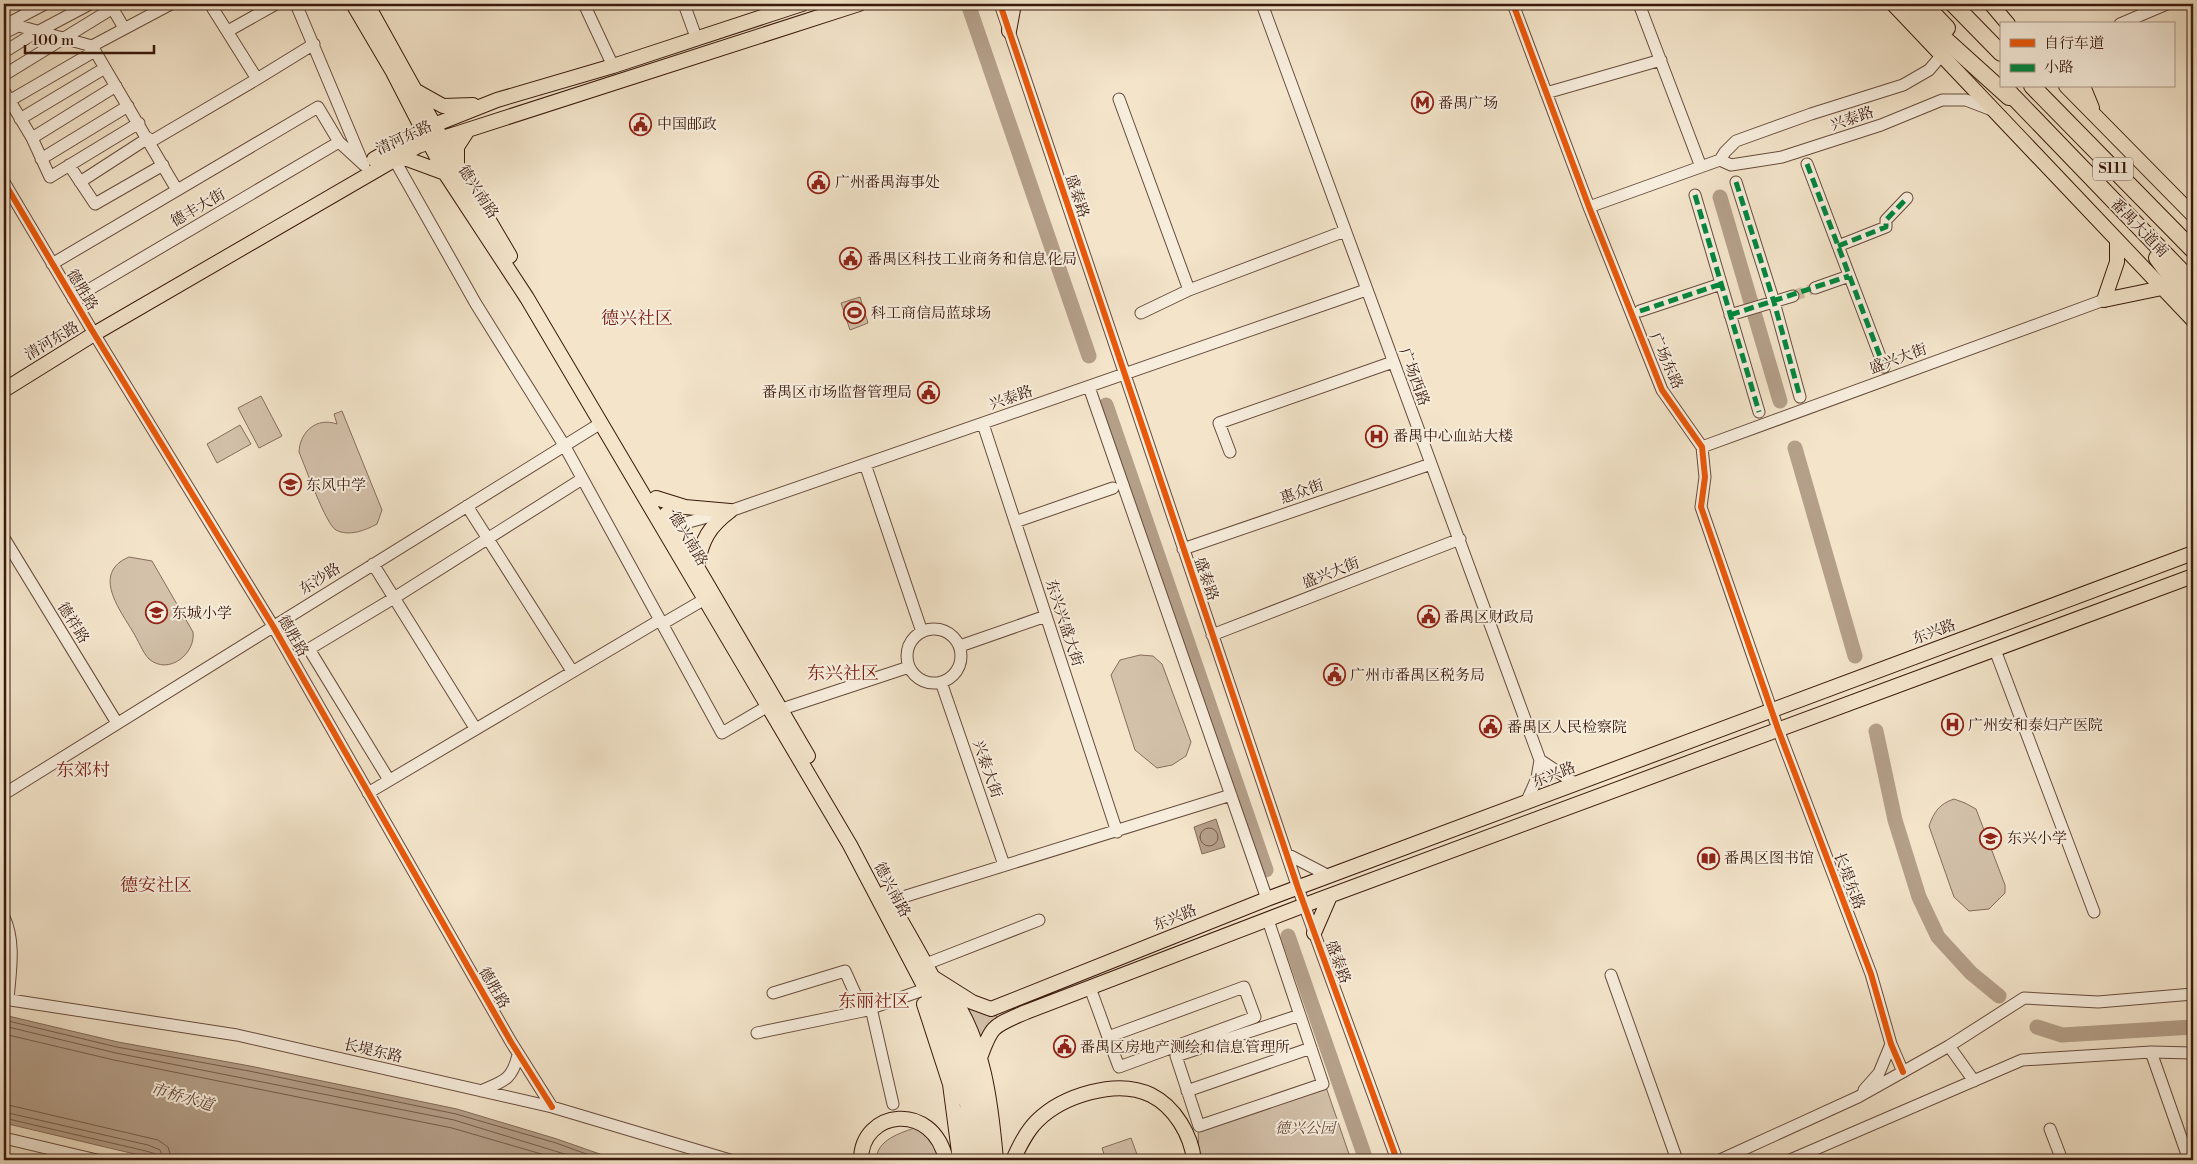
<svg xmlns="http://www.w3.org/2000/svg" width="2197" height="1164" viewBox="0 0 2197 1164" font-family="'Libre Bodoni','Noto Serif SC',serif">
<style>
.green{fill:#d3c1aa;stroke:#866d5b}
.water{fill:#b49f89;stroke:#836957}
.lines{fill:none;stroke-linecap:round;stroke-linejoin:round}
.shore{stroke:#765c4a;stroke-width:1}
.river{stroke:#b49f89;stroke-width:15}
.minor-tunnel{stroke:#cebba4;stroke-width:11;stroke-dasharray:11 5.5;stroke-linecap:butt}
.minor-casing{stroke:#684c3c;stroke-width:13}
.major-casing{stroke:#39190c;stroke-width:16}
.highway-casing{stroke:#39190c;stroke-width:18}
.minor{stroke:#f7eddd;stroke-width:11}
.major{stroke:#f3e4ca;stroke-width:14}
.highway{stroke:#f3e4ca;stroke-width:16}
.quiet{stroke:#00873e;stroke-width:5;stroke-dasharray:10 5;stroke-linecap:butt}
.cycleway-casing{stroke:#f7eddd;stroke-width:9}
.cycleway{stroke:#e8590c;stroke-width:6}
.labels{text-anchor:middle;dominant-baseline:central;stroke-width:4;stroke-linejoin:round;paint-order:stroke}
.shield{fill:#f7eddd;stroke:#72594b;stroke-width:1}
.shield-label{font-size:14px;font-weight:bold;fill:#39190c}
.poi-label{font-size:15px;fill:#39190c;stroke:#f7eddd;text-anchor:start}
.street-label{font-size:15px;fill:#39190c;stroke:#f7eddd}
.park-label{font-size:15px;font-style:italic;fill:#674b3b;stroke:#f7eddd}
.water-label{font-size:16px;font-style:italic;fill:#644838;stroke:#f7eddd}
.quarter-label{font-size:18px;fill:#7a1f14;stroke:#f7eddd}
</style>
<rect width="100%" height="100%" fill="#f3e4ca"/>
<filter id="stains"><feTurbulence type="fractalNoise" baseFrequency=".004" numOctaves="4"/><feColorMatrix values="0 0 0 0 .2 0 0 0 0 .09 0 0 0 0 .02 0 0 0 .5 -.17"/></filter>
<radialGradient id="worn" r=".72"><stop offset=".6" stop-color="#630" stop-opacity="0"/><stop offset="1" stop-color="#630" stop-opacity=".3"/></radialGradient>
<path class="green" d="M860 297 868 323 850 330 841 303Z
M261 396 282 436 259 448 238 408Z
M342 411 382 510 377 524C366 530 349 537 336 530 326 525 305 466 299 452 300 431 317 417 337 424L334 414Z
M240 425 251 444 217 463 207 444Z
M129 557 152 561 193 632C196 653 169 676 149 659 143 653 138 640 133 632 120 610 91 573 129 557Z
M1140 655 1153 656 1162 664 1191 742 1186 756 1172 765 1157 768 1135 750 1111 675 1120 660Z
M1954 799 1965 803 1976 809 2005 885V893L1989 909 1969 911 1954 897 1929 826C1934 812 1939 804 1954 799Z
M959 1000 997 1016 977 1043Z
M1326 1087 1351 1160H1199L1198 1127Z
M917 1127 934 1138 942 1160H876C877 1139 901 1133 917 1127Z
M1131 1138 1139 1160H1106L1102 1148Z"/>
<path class="water" d="M1216 819 1225 847 1202 854 1194 827Z
M4 1015 118 1042 250 1066 457 1109 557 1139 617 1160H160L4 1123Z"/>
<g class="lines">
<path class="shore" d="M1200 837a9 9 0 1 1 18 0a9 9 0 1 1-18 0Z
M4 1020 117 1047 249 1071 456 1114 556 1143 603 1160
M4 1026 116 1053 454 1120 584 1160
M4 1034 114 1060 452 1128 562 1160
M4 1104 158 1140 168 1147 172 1160
M4 1112 148 1145 160 1150 164 1160
M4 1118 146 1151 156 1154 158 1160"/>
<path class="river" d="M968 4 1089 356
M1720 197 1780 401
M1106 405 1266 870
M1795 448 1855 656
M1876 731 1895 820 1919 897 1938 937 1971 973 1999 996
M1288 936 1366 1160
M2037 1027 2062 1035 2193 1027"/>
<path class="minor-tunnel" d="M1793 296 1815 288"/>
<defs>
<path id="minor" d="M110 4 124 28
M296 4 362 161
M584 4 613 66
M684 4 696 37
M1000 4 1298 888 1397 1160
M1262 4 1540 760 1576 784
M1513 4 1589 207 1662 390 1702 447 1705 477 1701 507 1778 729 1871 974 1891 1044 1903 1072
M1639 4 1701 167
M4 22 92 46 177 190
M9 23 45 4
M2120 24 2167 4
M39 31 90 4
M228 31 276 4
M4 33 18 26
M92 46 171 4
M4 52 38 31
M4 75 113 8
M257 79 314 44
M4 91 32 138 50 177 139 123
M1546 93 1661 60
M1119 99 1189 290 1345 231
M9 101 95 51
M20 119 105 68
M32 138 116 86
M150 142 257 79 210 4
M41 159 128 106
M394 159 476 304 564 445 722 733 768 706
M1720 160 1731 165 1782 157 1881 125 1942 100H1966L1992 110
M1807 164 1884 367
M69 165 95 204 163 165
M4 182 90 327 273 626 511 1042 552 1107
M80 182 148 138
M1736 182 1774 302 1800 397
M1695 195 1759 412
M1589 207 1720 160 1725 152 1736 141 1811 114 1903 85 1929 70 1941 56
M1838 246 1886 227V220L1907 198
M52 264 318 107 339 142 364 165
M1815 288 1849 276
M73 299 339 142
M1640 311 1721 284
M1141 313 1189 290
M1730 315 1793 296
M1089 387 1267 899
M983 424 1117 832
M1702 447 2104 300
M1230 452 1219 423 1393 362
M865 464 922 632
M467 506 572 671
M1015 522 1113 488
M668 530 685 523 730 511 1366 290
M4 538 117 723
M1183 549 1431 464
M373 564 475 728
M662 624 705 599
M907 656a27 27 0 1 1 54 0a27 27 0 1 1-54 0Z
M1212 635 1460 539
M960 646 1046 616
M1995 650 2094 912
M941 682 1004 865
M782 709 909 667
M389 780 309 649 394 598 582 479
M368 793 660 620
M4 794 601 423
M1526 803 1537 778 1540 760
M1287 854 1329 876
M890 901 1231 795
M4 917C16 943 10 972 8 1000
M1268 920 1323 1084 1199 1126 1176 1056 1300 1015
M926 964 1039 920
M1611 975 1677 1160
M1090 988C1100 1014 1109 1041 1119 1067L1255 1017 1244 987 1108 1037
M773 993 845 971 863 1011
M4 999 237 1035 552 1107 730 1160
M871 1008 893 1104
M757 1033 863 1011 920 991
M1949 1046 1974 1081
M2151 1052 2189 1160
M1864 1090 1879 1073 1891 1044
M481 1091C504 1081 512 1080 518 1055
M1187 1091 1311 1048
M2050 1129 2062 1160
M4 1138 97 1160
M1720 1160 1858 1097 1949 1046 2024 998 2098 1002 2193 994
M1790 1160 2022 1060 2151 1052 2193 1053"/>
<path id="major" d="M353 4 393 72 445 173 527 298 850 845 933 1003 955 1054 967 1104 971 1160
M367 4 457 166 510 256
M1893 4 2193 320
M1991 4 2008 24
M1009 31 1014 4
M2066 86 2193 215
M2083 86 2092 108
M418 92 443 106 473 105
M374 159 434 125 497 100 613 66 802 4
M394 159H407L445 173
M457 166V147L468 130
M2104 300 2117 262V240
M2104 300 2162 288
M4 390 94 334 418 146 859 4
M656 498 685 507 730 511
M666 514 808 756
M697 566C702 539 709 527 730 511
M885 893C923 960 966 1026 980 1103 983 1122 983 1142 984 1160
M1314 933 1330 896
M934 978 972 1002 991 1009 1267 899 2193 553
M949 991C984 1041 991 1102 996 1160
M924 1004 950 1084 960 1160
M980 1058C992 1024 994 1026 1026 1012L1318 900 2193 576
M861 1160C861 1110 933 1100 946 1160
M1013 1160C1019 1147 1026 1132 1037 1121 1062 1096 1117 1078 1151 1095 1175 1107 1191 1135 1194 1160"/>
<path id="highway" d="M1906 4 2009 97
M1924 4 1947 28
M1953 4 2001 53
M2003 86 2193 283
M2032 86 2193 250
M2157 258 2193 306"/>
</defs>
<use href="#minor" class="minor-casing"/>
<use href="#major" class="major-casing"/>
<use href="#highway" class="highway-casing"/>
<use href="#minor" class="minor"/>
<use href="#major" class="major"/>
<use href="#highway" class="highway"/>
<path class="quiet" d="M1807 164 1884 367
M1736 182 1774 302 1800 397
M1695 195 1759 412
M1838 246 1886 227V220L1907 198
M1640 311 1721 284
M1730 315 1849 276"/>
<defs>
<path id="cycleway" d="M1000 4 1298 888 1397 1160
M1513 4 1589 207 1662 390 1702 447 1705 477 1701 507 1778 729 1871 974 1891 1044 1903 1072
M4 182 90 327 273 626 511 1042 552 1107"/>
</defs>
<use href="#cycleway" class="cycleway-casing"/>
<use href="#cycleway" class="cycleway"/>
</g>
<defs>
<symbol id="metro-ring" viewBox="-11 -11 22 22"><circle r="9.5" fill="#f7eddd" stroke="#8f2418" stroke-width="1.5"/><path d="M-5.5 5V-5H-3L0 0L3-5H5.5V5H3V-.5L0 4L-3-.5V5Z" fill="#8f2418"/></symbol>
<symbol id="civic-ring" viewBox="-11 -11 22 22"><circle r="9.5" fill="#f7eddd" stroke="#8f2418" stroke-width="1.5"/><path d="M-.6-6.5H3V-4.5H.6V-3L4-1V1h2V6H-6V1h2V-1L-.6-3ZM-1.2 2.5V6h2.4V2.5Z" fill="#8f2418"/></symbol>
<symbol id="stadium-ring" viewBox="-11 -11 22 22"><circle r="9.5" fill="#f7eddd" stroke="#8f2418" stroke-width="1.5"/><path d="M0-5a6.5 5 0 1 0 0 10a6.5 5 0 1 0 0-10ZM-3.5-1.8h7v3.6h-7Z" fill="#8f2418"/></symbol>
<symbol id="hospital-ring" viewBox="-11 -11 22 22"><circle r="9.5" fill="#f7eddd" stroke="#8f2418" stroke-width="1.5"/><path d="M-5-5h3v3.5h4V-5h3V5h-3V1.5h-4V5h-3Z" fill="#8f2418"/></symbol>
<symbol id="school-ring" viewBox="-11 -11 22 22"><circle r="9.5" fill="#f7eddd" stroke="#8f2418" stroke-width="1.5"/><path d="M0-5L7-2L0 1L-7-2ZM-4 1L0 2.5L4 1V4Q0 6-4 4Z" fill="#8f2418"/></symbol>
<symbol id="library-ring" viewBox="-11 -11 22 22"><circle r="9.5" fill="#f7eddd" stroke="#8f2418" stroke-width="1.5"/><path d="M-6-4Q-3-5.5-.7-3.5V5Q-3 3-6 4ZM6-4Q3-5.5 .7-3.5V5Q3 3 6 4Z" fill="#8f2418"/></symbol>
</defs>
<g fill-rule="evenodd">
<use href="#metro-ring" x="1410" y="90" width="25" height="25"/>
<use href="#civic-ring" x="628" y="112" width="25" height="25"/>
<use href="#civic-ring" x="806" y="170" width="25" height="25"/>
<use href="#civic-ring" x="838" y="246" width="25" height="25"/>
<use href="#stadium-ring" x="842" y="300" width="25" height="25"/>
<use href="#civic-ring" x="916" y="380" width="25" height="25"/>
<use href="#hospital-ring" x="1364" y="424" width="25" height="25"/>
<use href="#school-ring" x="278" y="472" width="25" height="25"/>
<use href="#school-ring" x="144" y="600" width="25" height="25"/>
<use href="#civic-ring" x="1416" y="604" width="25" height="25"/>
<use href="#civic-ring" x="1322" y="662" width="25" height="25"/>
<use href="#hospital-ring" x="1940" y="712" width="25" height="25"/>
<use href="#civic-ring" x="1478" y="714" width="25" height="25"/>
<use href="#school-ring" x="1978" y="826" width="25" height="25"/>
<use href="#library-ring" x="1696" y="846" width="25" height="25"/>
<use href="#civic-ring" x="1052" y="1034" width="25" height="25"/>
</g>
<g class="labels">
<rect class="shield" x="2093" y="157.5" width="40" height="23" rx="4"/>
<g class="shield-label">
<text x="2113" y="169">S111</text>
</g>
<g class="poi-label">
<text x="1438" y="103">番禺广场</text>
<text x="657" y="124">中国邮政</text>
<text x="835" y="182">广州番禺海事处</text>
<text x="867" y="259">番禺区科技工业商务和信息化局</text>
<text x="871" y="313">科工商信局蓝球场</text>
<text x="912" y="392" text-anchor="end">番禺区市场监督管理局</text>
<text x="1393" y="436">番禺中心血站大楼</text>
<text x="306" y="485">东风中学</text>
<text x="172" y="613">东城小学</text>
<text x="1444" y="617">番禺区财政局</text>
<text x="1350" y="675">广州市番禺区税务局</text>
<text x="1968" y="725">广州安和泰妇产医院</text>
<text x="1507" y="727">番禺区人民检察院</text>
<text x="2007" y="838">东兴小学</text>
<text x="1724" y="858">番禺区图书馆</text>
<text x="1080" y="1047">番禺区房地产测绘和信息管理所</text>
</g>
<g class="street-label">
<text transform="translate(1852 119) rotate(-19)">兴泰路</text>
<text transform="translate(404 138) rotate(-25)">清河东路</text>
<text transform="translate(478 192) rotate(57)">德兴南路</text>
<text transform="translate(1077 196) rotate(72)">盛泰路</text>
<text transform="translate(198 208) rotate(-30)">德丰大街</text>
<text transform="translate(2139 228) rotate(46)">番禺大道南</text>
<text transform="translate(82 290) rotate(59)">德胜路</text>
<text transform="translate(52 341) rotate(-31)">清河东路</text>
<text transform="translate(1898 359) rotate(-20)">盛兴大街</text>
<text transform="translate(1666 361) rotate(66)">广场东路</text>
<text transform="translate(1414 377) rotate(70)">广场西路</text>
<text transform="translate(1011 398) rotate(-19)">兴泰路</text>
<text transform="translate(1302 492) rotate(-19)">惠众街</text>
<text transform="translate(688 539) rotate(59)">德兴南路</text>
<text transform="translate(1331 573) rotate(-21)">盛兴大街</text>
<text transform="translate(320 579) rotate(-32)">东沙路</text>
<text transform="translate(1206 579) rotate(71)">盛泰路</text>
<text transform="translate(73 623) rotate(58)">德祥路</text>
<text transform="translate(1064 623) rotate(72)">东兴兴盛大街</text>
<text transform="translate(1934 632) rotate(-20)">东兴路</text>
<text transform="translate(293 636) rotate(60)">德胜路</text>
<text transform="translate(987 769) rotate(71)">兴泰大街</text>
<text transform="translate(1554 775) rotate(-21)">东兴路</text>
<text transform="translate(1849 881) rotate(69)">长堤东路</text>
<text transform="translate(892 890) rotate(62)">德兴南路</text>
<text transform="translate(1175 918) rotate(-22)">东兴路</text>
<text transform="translate(1338 962) rotate(70)">盛泰路</text>
<text transform="translate(494 988) rotate(60)">德胜路</text>
<text transform="translate(373 1051) rotate(13)">长堤东路</text>
</g>
<g class="park-label">
<text x="1305" y="1128">德兴公园</text>
</g>
<g class="water-label">
<text transform="translate(182 1097) rotate(16)">市桥水道</text>
</g>
<g class="quarter-label">
<text x="637" y="318">德兴社区</text>
<text x="843" y="673">东兴社区</text>
<text x="83" y="770">东郊村</text>
<text x="156" y="885">德安社区</text>
<text x="874" y="1001">东丽社区</text>
</g>
</g>
<rect width="2197" height="1164" fill="none" stroke="#f3e4ca" stroke-width="20"/>
<rect x="5" y="5" width="2187" height="1154" fill="none" stroke="#39190c" stroke-width="2.5"/>
<rect x="10" y="10" width="2177" height="1144" fill="none" stroke="#39190c"/>
<rect x="2000" y="22" width="175" height="65" fill="#f7eddd" stroke="#ab9889"/>
<rect x="2010" y="39" width="25" height="8" fill="#e8590c" stroke="#ab9889"/>
<text x="2044" y="48" font-size="15" fill="#39190c">自行车道</text>
<rect x="2010" y="64" width="25" height="8" fill="#00873e" stroke="#ab9889"/>
<text x="2044" y="72" font-size="15" fill="#39190c">小路</text>
<path d="M25 45v8h129v-8" fill="none" stroke="#39190c" stroke-width="2.5"/>
<text x="32" y="45" font-size="15" fill="#39190c" stroke="#f7eddd" stroke-width="4" paint-order="stroke">100 m</text>
<rect width="100%" height="100%" filter="url(#stains)"/>
<rect width="100%" height="100%" fill="url(#worn)"/>
</svg>
